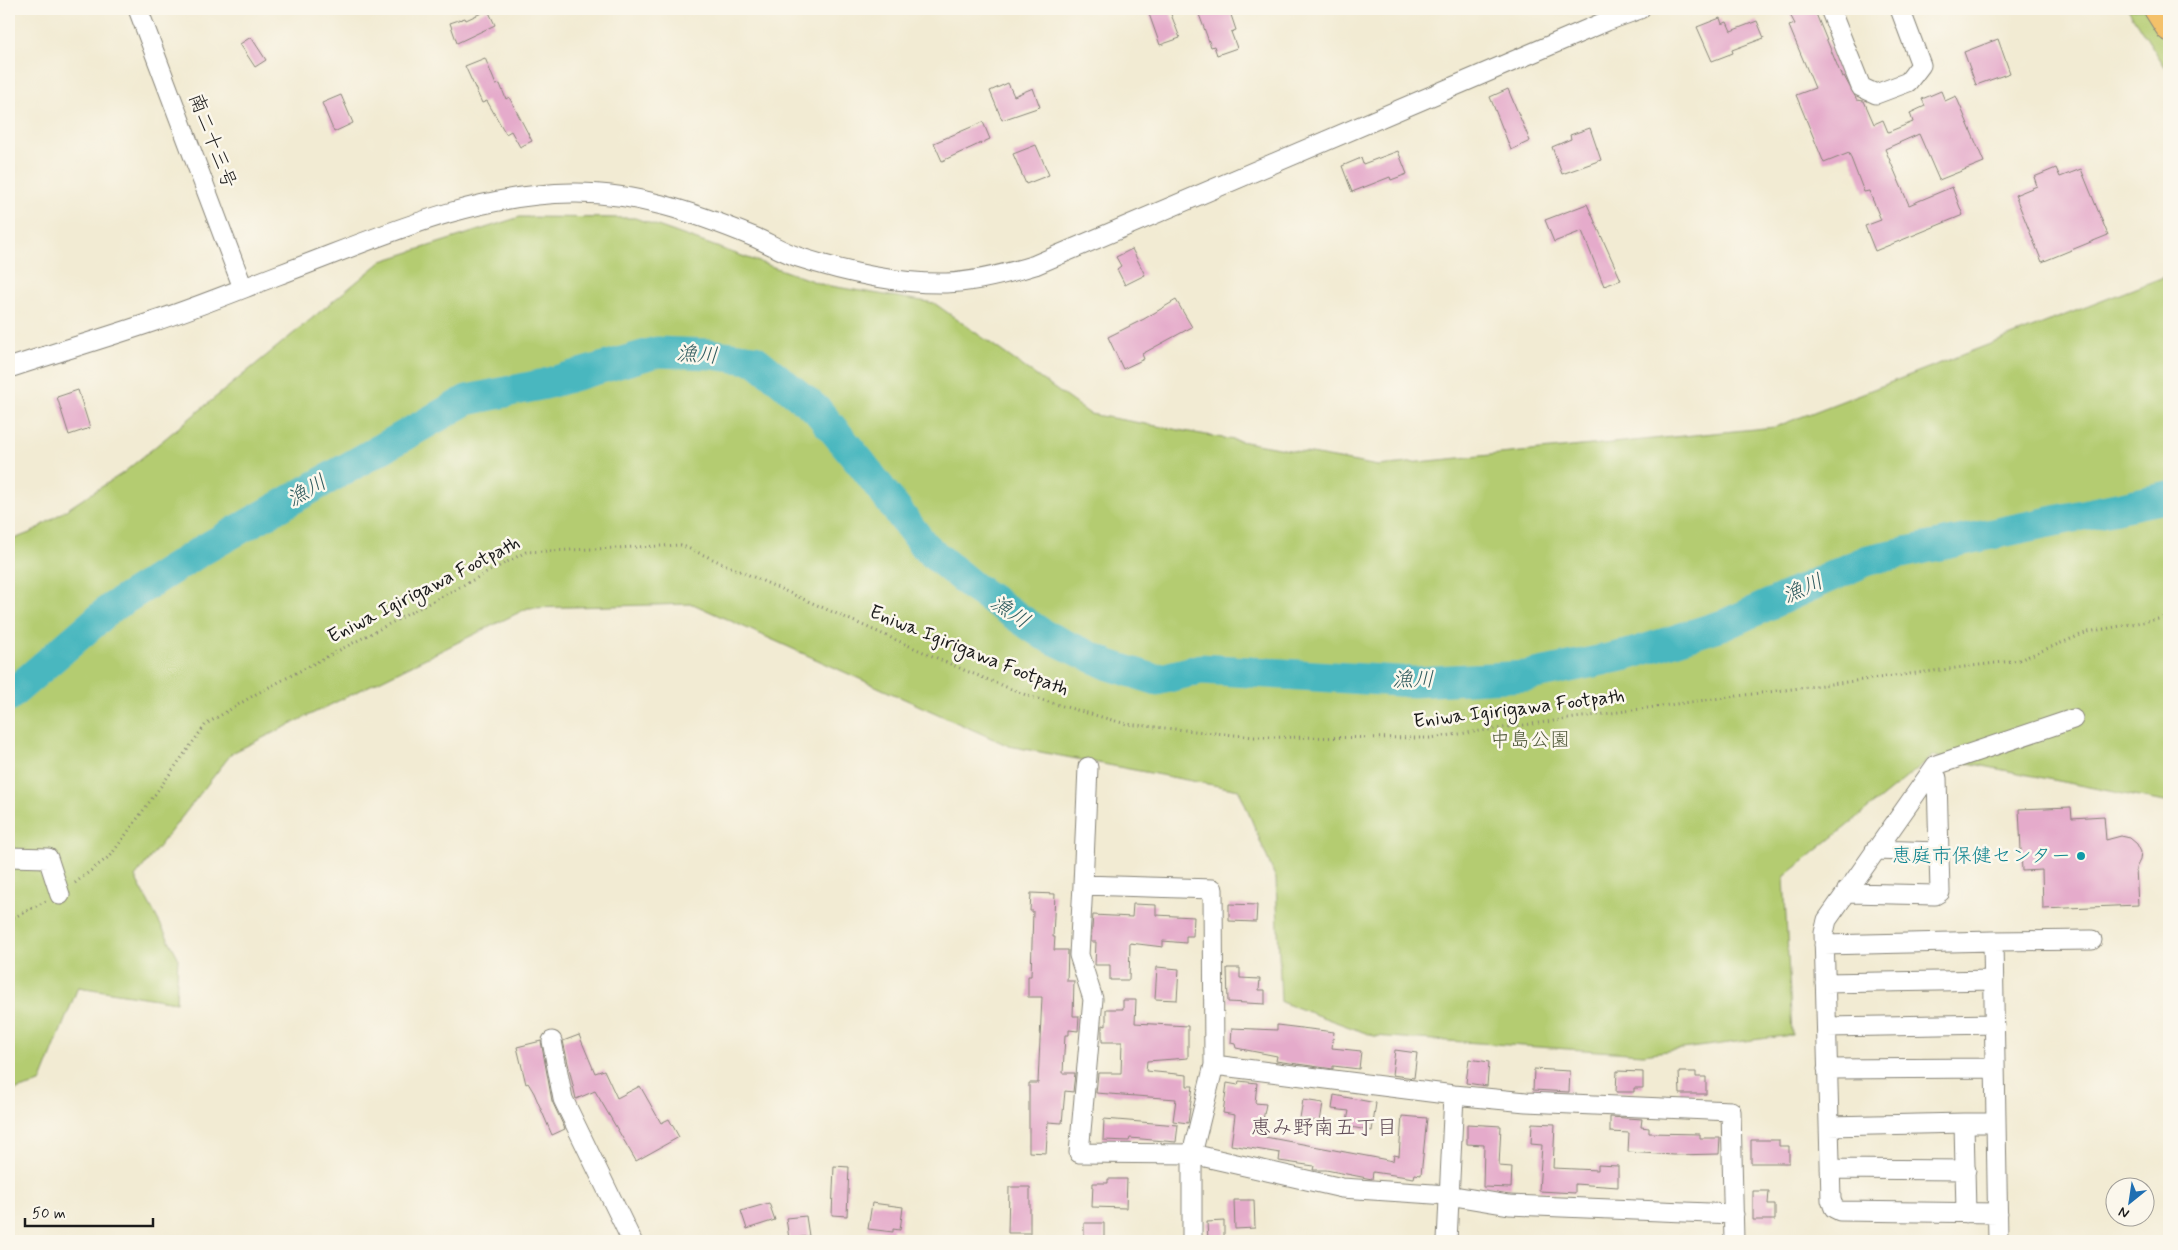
<svg xmlns="http://www.w3.org/2000/svg" width="2178" height="1250" viewBox="0 0 2178 1250" font-family="Mynerve,'Klee One',sans-serif">
<style>
.green{fill:#b4cc71;stroke:#687446}
.lines{fill:none;stroke-linecap:round;stroke-linejoin:round}
.river{stroke:#48b7bf;stroke-width:31}
.building{fill:#e5abcb}
.minor-casing{stroke:#878478;stroke-width:21}
.highway-casing{stroke:#878478;stroke-width:28}
.path{stroke:#878478;stroke-width:3;stroke-dasharray:1 4;stroke-linecap:butt}
.minor{stroke:#fff;stroke-width:19}
.highway{stroke:#f4c16a;stroke-width:26}
.culture-dot{fill:#0f9aa8;stroke:#fbf7ec;stroke-width:2}
.labels{text-anchor:middle;dominant-baseline:central;stroke-width:5;stroke-linejoin:round;paint-order:stroke}
.street-label{font-size:20px;fill:#1c1c1c;stroke:#fbf7ec}
.park-label{font-size:20px;fill:#515a3a;stroke:#fbf7ec}
.culture-label{font-size:20px;fill:#0d838f;stroke:#fbf7ec;text-anchor:end}
.water-label{font-size:21px;font-style:italic;fill:#2e5a5d;stroke:#fbf7ec}
.neighbourhood-label{font-size:21px;fill:#624e59;stroke:#fbf7ec}
</style>
<rect width="100%" height="100%" fill="#fbf7ec"/>
<filter id="ink" filterUnits="userSpaceOnUse"><feTurbulence type="fractalNoise" baseFrequency=".02" numOctaves="2"/><feDisplacementMap in="SourceGraphic" scale="10" xChannelSelector="R" yChannelSelector="G"/><feConvolveMatrix kernelMatrix="1 2 1 2 8 2 1 2 1" color-interpolation-filters="sRGB"/></filter>
<filter id="wash" filterUnits="userSpaceOnUse"><feTurbulence type="fractalNoise" baseFrequency=".0096" numOctaves="4" result="noise"/><feDisplacementMap in="SourceGraphic" scale="20" xChannelSelector="R" yChannelSelector="G"/><feGaussianBlur stdDeviation="1.12" result="paint"/><feColorMatrix in="noise" values="0 0 0 0 0 0 0 0 0 0 0 0 0 0 0 0 0 1.4 0 .05"/><feComposite in="paint" operator="in"/></filter>
<g filter="url(#wash)">
<rect width="100%" height="100%" fill="#f2ebd3"/>
<path class="green" d="M2128 9H2169V73Z
M520 217 635 218 824 285 934 303 1090 414 1378 466 1775 427 2169 275V803L1933 756 1784 877 1792 1035 1643 1054 1374 1036 1281 1002 1276 879 1239 790 1009 746 693 604 528 608 232 753 135 877 178 957 176 1002 78 987 40 1083 9 1092V541L32 532 123 473 382 261Z"/>
<g class="lines">
<path class="river" d="M9 696 111 608 201 551 467 400 545 384 657 352 710 354 755 360 817 410 862 464 925 547 972 586 1044 635 1109 665 1157 680 1201 669 1414 682 1526 676 1627 655 1726 624 1868 560 2169 497"/>
</g>
<g id="blocks">
<path class="building" d="M1164 9H1169L1180 38 1160 45 1149 14Z
M1197 9H1229L1236 30 1231 32 1237 48 1217 55 1214 46 1211 47Z
M1787 9H1814L1842 77 1844 76 1857 100 1864 101 1874 124 1883 120 1888 132 1913 122 1910 113 1925 106 1922 99 1941 91 1945 101 1956 96 1984 162 1939 180 1919 134 1885 149 1909 205 1952 187 1963 215 1875 251 1865 226 1881 220 1869 191 1864 192 1849 153 1824 163 1796 95 1815 88 1789 26 1795 24Z
M488 10 495 25 457 43 450 23 465 18 466 20Z
M1720 18 1722 24 1727 22 1731 31 1757 21 1764 38 1732 50 1733 53 1712 61 1697 27Z
M251 37 266 60 255 67 240 44Z
M1998 39 2010 73 1976 85 1964 52Z
M485 58 496 85 500 84 506 99 509 97 532 141 520 147 511 131 506 134 487 101 482 103 465 66Z
M1008 83 1014 96 1033 88 1040 107 1002 120 990 91Z
M1508 89 1530 141 1511 150 1490 97Z
M341 95 353 123 334 132 322 103Z
M983 122 990 139 942 161 934 143Z
M1590 128 1601 160 1562 174 1552 147 1571 139 1570 135Z
M1036 145 1049 175 1026 184 1013 154Z
M1398 151 1407 174 1391 180 1390 177 1352 192 1342 166 1361 158 1363 164Z
M2056 168 2060 177 2081 169 2108 235 2042 262 2015 195 2037 186 2034 177Z
M1587 204 1621 280 1604 286 1582 231 1554 242 1545 220Z
M1132 249 1145 275 1125 285 1117 269 1121 266 1116 257Z
M1176 300 1192 327 1142 354 1144 359 1123 369 1108 337 1144 319Z
M78 390 90 428 69 435 57 397Z
M2071 807 2072 818 2104 816 2106 840 2121 836 2130 838 2137 844 2141 852 2140 860 2136 868 2138 905 2043 909 2042 870 2022 871 2019 809Z
M1031 893 1055 894 1053 937H1055L1054 950H1068L1067 981H1074L1073 1016H1079L1078 1031 1069 1030V1035H1065L1063 1073H1075L1073 1092 1065 1091 1062 1123 1048 1122 1046 1153 1029 1152V1083H1038L1042 997H1028V976H1031L1033 911H1030Z
M1133 904 1156 905V915L1194 917 1193 936H1186V943L1163 941V947L1130 943 1129 980H1110V965H1095L1096 942H1091L1093 915 1132 917Z
M1229 904 1257 905 1256 922 1229 921Z
M1157 967 1179 969 1177 1000 1155 999Z
M1227 968H1240V978L1260 979 1259 990H1265V1004L1228 1002Z
M1123 1000H1136L1135 1023 1188 1026V1058L1147 1061 1146 1071 1187 1075V1086H1193L1188 1123 1173 1121 1176 1099 1096 1093 1098 1073H1121L1122 1042H1102V1025L1106 1026V1009H1123Z
M1277 1025 1334 1032 1332 1048 1361 1051 1359 1069 1333 1066V1069L1276 1061 1277 1056 1236 1048 1235 1044 1231 1043 1232 1028 1277 1030Z
M579 1035 595 1073 604 1070 617 1098 640 1086 661 1123 669 1119 679 1137 636 1161 595 1091 576 1099 563 1041Z
M541 1041 552 1101 565 1129 552 1135 534 1093 528 1083 526 1084 517 1047Z
M1395 1050 1417 1053 1414 1078 1392 1075Z
M1469 1059 1489 1062 1487 1086 1466 1083Z
M1534 1069 1570 1071 1569 1092 1533 1090Z
M1617 1071 1643 1072V1088H1634V1092H1616Z
M1679 1072H1696V1077H1706V1094H1680Z
M1239 1081 1257 1083 1255 1103 1266 1104 1260 1136 1393 1161 1394 1155 1399 1156 1402 1116 1427 1118 1421 1175 1415 1174 1414 1178 1373 1172 1372 1179 1326 1170H1313L1314 1166 1279 1161 1280 1153 1231 1145 1235 1115 1223 1113 1227 1083 1238 1085Z
M1334 1095 1376 1103 1372 1131 1346 1126 1349 1111 1332 1109Z
M1303 1100 1323 1103 1320 1122 1300 1118Z
M1610 1117 1642 1119 1641 1127 1649 1128V1133L1700 1134V1138H1720L1719 1154 1673 1155 1628 1152 1629 1133 1610 1132Z
M1104 1119 1178 1125 1176 1142 1130 1138 1129 1141 1103 1140Z
M1532 1123 1555 1124 1553 1168 1598 1170V1165L1618 1166V1187L1575 1184V1193L1539 1191 1542 1145 1531 1144Z
M1467 1124 1501 1126 1499 1166 1512 1167 1511 1188 1483 1187 1484 1145 1467 1144Z
M1751 1140H1779V1146H1789V1163H1751Z
M834 1166 849 1167 847 1216 832 1215Z
M1108 1179H1127L1126 1208 1092 1207 1093 1183H1108Z
M1009 1187H1030V1233H1008Z
M1753 1191H1769L1768 1204H1775V1220H1753Z
M1234 1200H1254L1255 1228 1235 1229Z
M769 1203 775 1220 747 1229 741 1211Z
M872 1203 903 1207 900 1230 893 1229V1232L868 1229Z
M806 1216 809 1236 789 1239 786 1218Z
M1224 1221V1241H1208L1207 1222Z
M1084 1223H1104V1241H1084Z"/>
</g>
</g>
<g filter="url(#ink)">
<use href="#blocks" fill-opacity="0" stroke="#878478" stroke-width="1"/>
<g class="lines">
<defs>
<path id="minor" d="M138 9 243 288
M1830 9 1861 87 1876 94 1908 82 1921 65 1900 9
M9 368C57 352 105 338 152 322 195 308 236 291 278 275 373 240 469 194 572 193 635 192 696 213 754 237 768 243 783 252 798 257 844 272 897 284 946 283 976 282 1006 274 1035 265L1607 21 1640 9
M1875 850 1939 852
M9 857 48 858 60 895
M1083 885 1088 767
M1847 890 1851 893 1935 895 1940 892 1937 778 1931 772
M1824 945 1993 941
M1825 983 1994 980
M1827 1027 1995 1024
M552 1041 563 1099 632 1241
M1214 1065 1454 1095 1526 1102 1731 1111 1734 1241
M1827 1069 1995 1068
M1829 1126 1964 1123
M1830 1169 1966 1170
M1966 1213 1964 1123H1996
M1998 1213 1840 1211 1834 1208 1831 1200 1824 933 1827 920 1936 765 2073 719
M1192 1241V1154L1214 1065 1213 889 1083 885 1079 955 1093 999 1079 1153 1192 1154 1342 1188 1448 1195 1509 1205 1734 1214
M1447 1241 1454 1095
M1998 1241 1993 941 2092 940"/>
<path id="highway" d="M2157 9 2169 28"/>
</defs>
<use href="#minor" class="minor-casing"/>
<use href="#highway" class="highway-casing"/>
<path class="path" d="M75 883 111 855 206 724 256 694 526 552 681 545 964 670 1031 697 1126 724 1254 737 1430 738 1698 701 2019 660 2088 632 2169 617
M9 920 46 901"/>
<use href="#minor" class="minor"/>
<use href="#highway" class="highway"/>
</g>
</g>
<circle class="culture-dot" cx="2081" cy="856" r="5"/>
<g class="labels">
<g class="street-label">
<text transform="translate(212 141) rotate(69)">南二十三号</text>
<text transform="translate(424 590) rotate(-27)">Eniwa Igirigawa Footpath</text>
<text transform="translate(969 651) rotate(22)">Eniwa Igirigawa Footpath</text>
<text transform="translate(1519 709) rotate(-7)">Eniwa Igirigawa Footpath</text>
</g>
<g class="park-label">
<text x="1530" y="740">中島公園</text>
</g>
<g class="culture-label">
<text x="2071" y="856">恵庭市保健センター</text>
</g>
<g class="water-label">
<text transform="translate(697 355) rotate(4)">漁川</text>
<text transform="translate(307 491) rotate(-30)">漁川</text>
<text transform="translate(1803 589) rotate(-24)">漁川</text>
<text transform="translate(1010 612) rotate(34)">漁川</text>
<text x="1413" y="680">漁川</text>
</g>
<g class="neighbourhood-label">
<text x="1324" y="1128">恵み野南五丁目</text>
</g>
</g>
<rect width="2178" height="1250" fill="none" stroke="#fbf7ec" stroke-width="30"/>
<g transform="translate(2130 1202) rotate(210)"><circle r="24" fill="#fbf7ec" stroke="#a29f99"/>
<path d="M0-4L9 19L0 12L-9 19Z" fill="#1f6fb2"/>
<text y="-8" font-size="14" font-weight="bold" text-anchor="middle" fill="#1c1c1c">N</text>
</g>
<path d="M25 1218v8h128v-8" fill="none" stroke="#1c1c1c" stroke-width="2.5"/>
<text x="32" y="1218" font-size="15" fill="#1c1c1c" stroke="#fbf7ec" stroke-width="4" paint-order="stroke">50 m</text>
</svg>
